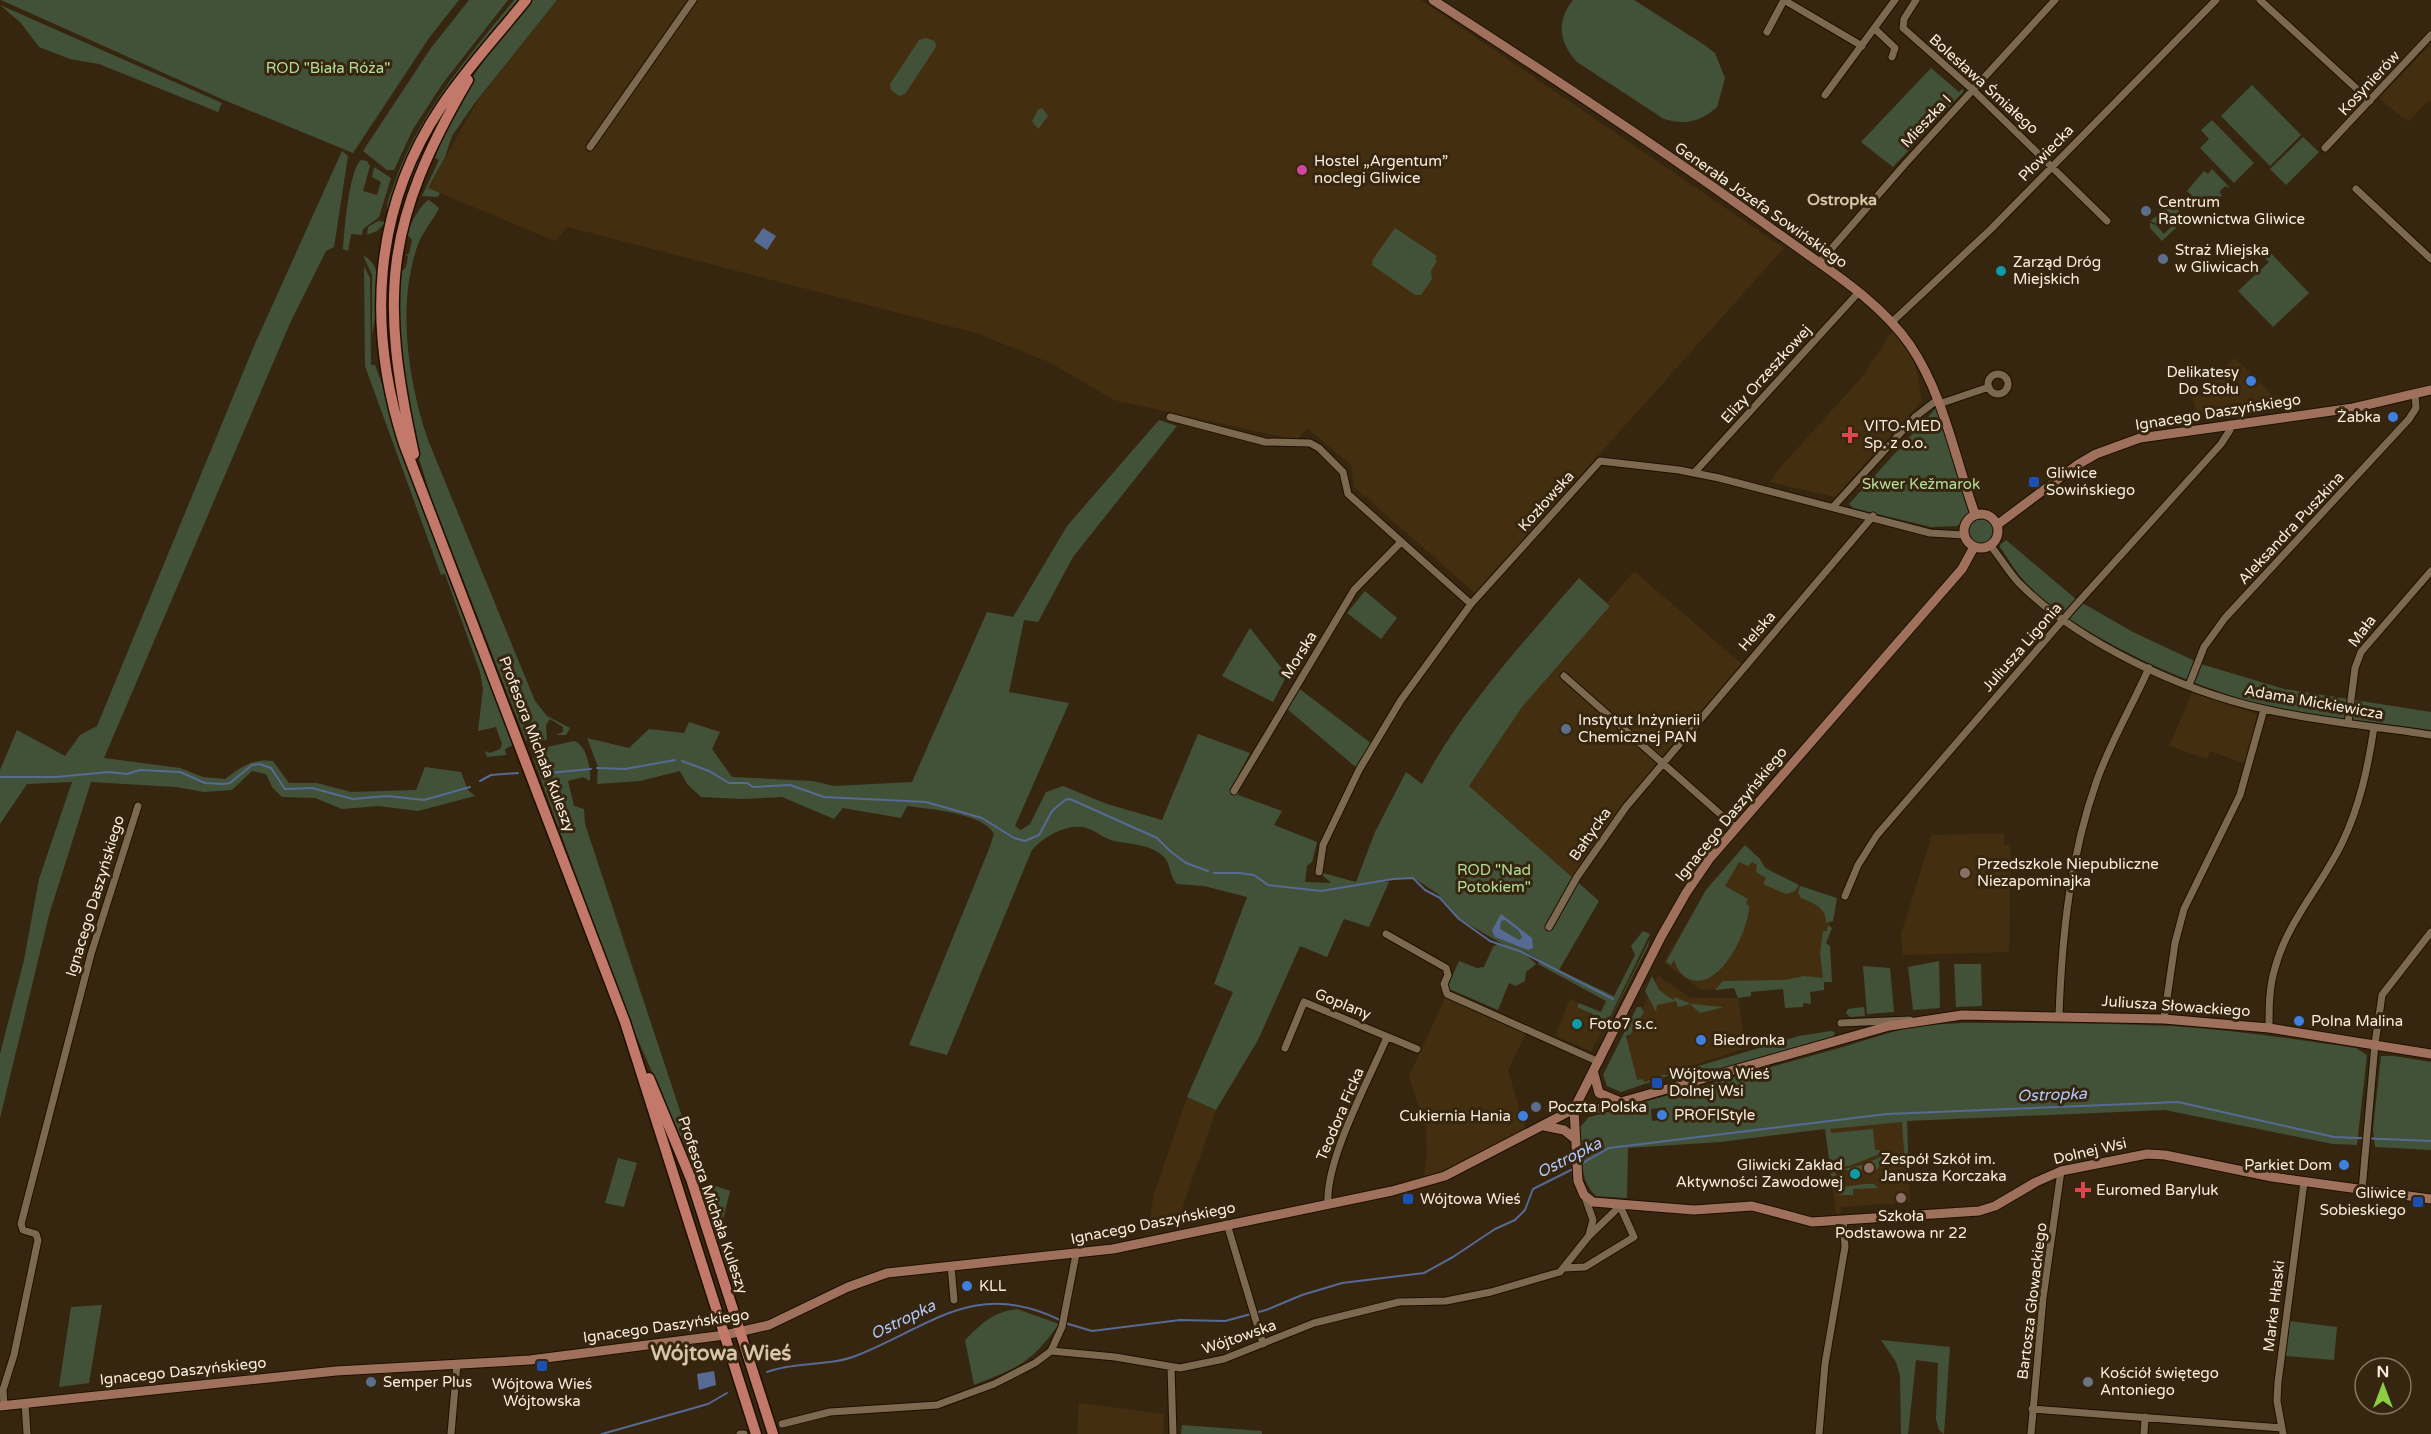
<svg xmlns="http://www.w3.org/2000/svg" width="2431" height="1434" viewBox="0 0 2431 1434" font-family="'Varela Round',sans-serif">
<style>
.built{fill:#442e10}
.green{fill:#425239;fill-rule:evenodd}
.water{fill:#566a94;fill-rule:evenodd}
.lines{fill:none;stroke-linecap:round;stroke-linejoin:round}
.stream{stroke:#566a94;stroke-width:2}
.street-casing{stroke:#1e0f00;stroke-width:9}
.secondary-casing{stroke:#1e0f00;stroke-width:11}
.primary-casing{stroke:#1e0f00;stroke-width:13}
.street{stroke:#7c6950;stroke-width:7}
.secondary{stroke:#9f715d;stroke-width:9}
.primary{stroke:#c2796a;stroke-width:10}
.hotel-dot{fill:#d1479c;stroke:#37260f;stroke-width:2}
.service-dot{fill:#5c6f8a;stroke:#37260f;stroke-width:2}
.culture-dot{fill:#0f9aa8;stroke:#37260f;stroke-width:2}
.shop-dot{fill:#3f7fe0;stroke:#37260f;stroke-width:2}
.health-dot{fill:#e0444e;stroke:#37260f;stroke-width:2}
.transit-dot{fill:#1a4fb4;stroke:#37260f;stroke-width:2}
.education-dot{fill:#8d6e63;stroke:#37260f;stroke-width:2}
.worship-dot{fill:#6b7280;stroke:#37260f;stroke-width:2}
.labels{text-anchor:middle;dominant-baseline:central;stroke-width:6;stroke-linejoin:round;paint-order:stroke}
.park-label{font-size:15px;fill:#b3df9b;stroke:#37260f}
.street-label{font-size:15px;fill:#f8eddf;stroke:#37260f}
.poi-label{font-size:15px;fill:#f8eddf;stroke:#37260f;text-anchor:start}
.neighbourhood-label{font-size:16px;font-weight:bold;fill:#dac4a8;stroke:#37260f}
.water-label{font-size:16px;font-style:italic;fill:#afc9fe;stroke:#37260f}
.district-label{font-size:21px;font-weight:bold;fill:#dac4a8;stroke:#37260f}
</style>
<rect width="100%" height="100%" fill="#37260f"/>
<path class="built" d="M557 0H1421L1784 248 1475 593 1354 487 1351 465 1307 428 1297 440 1114 400 1049 362 976 333 568 227 555 241 428 188 478 100Z
M2431 44V101L2429 100 2408 122 2379 98Z
M1894 329 1915 362 1922 401 1835 497 1770 482 1778 470 1861 378Z
M2235 358 2281 404 2198 414 2192 398Z
M1634 571 1742 664 1654 766 1573 878 1469 786 1522 707 1610 606 1607 603Z
M2192 693 2257 714 2246 764 2210 751 2207 759 2169 746Z
M2004 833V845H2011L2009 952 1903 955 1901 934 1932 835Z
M1745 845 1770 871 1800 886 1834 898 1825 948 1828 982 1701 990 1664 962 1706 890Z
M1658 976 1691 998H1738L1746 1048 1628 1087 1610 1075Z
M1447 994 1528 1029 1508 1070 1527 1135 1423 1184 1427 1153 1426 1129 1409 1076Z
M1570 999 1610 1016 1591 1051 1555 1036Z
M1187 1097 1216 1110 1183 1206 1181 1225 1148 1232 1154 1194Z
M1905 1121 1910 1202 1841 1207V1213L1836 1214 1826 1129Z
M1079 1403 1164 1414 1163 1434H1077Z"/>
<path class="green" d="M1 0H459L429 38 353 153 224 100Z
M469 0H508L443 83 413 129 394 170H387L363 151 431 48Z
M514 0H521L454 84 390 214 388 213C385 205 390 195 393 187 417 115 467 58 514 0Z
M532 0H557L474 104 452 136 445 157 428 188 440 193 438 197 422 196 439 160 435 158C440 147 441 136 445 126 466 79 500 40 532 0Z
M1573 0H1634L1703 44 1715 53 1725 78 1717 107C1700 122 1686 125 1664 119L1577 62C1559 43 1556 21 1573 0Z
M0 5 222 103 218 112 99 64 70 59 39 47 21 23Z
M926 38 935 41 936 47 905 94 899 96 891 90 890 84 919 40Z
M1931 68 1959 92 1962 89 1964 91 1893 167 1861 142Z
M2252 85 2301 135 2270 166 2221 116Z
M453 97 423 155 399 216 416 165Z
M1042 108 1048 116 1038 129 1032 121 1038 110Z
M2212 120 2254 163 2234 183 2200 148 2209 139 2201 130Z
M2303 137 2319 152 2286 185 2270 169Z
M342 151 348 156 334 247 326 251 291 321 104 758 180 768 203 777 225 779C241 767 253 758 273 761L289 783H317L351 792 416 790 425 767 461 772 468 790 475 796 418 811 379 806 342 809 315 798 282 797 272 787 266 774 252 771 232 790 204 792 176 787 91 782 49 915 0 1118V1054L24 960 39 879 72 782 27 784 0 824V770L17 730 65 756 80 735 97 726 254 346Z
M361 160 367 161 370 166 363 191 377 195 381 182 372 177 374 167 391 178 379 217 363 229 362 235 351 234 348 251 343 249C344 233 349 169 361 160Z
M2212 169 2230 188 2225 186 2219 192 2222 195 2215 202 2197 200 2187 191 2204 171 2208 174Z
M429 200 439 208C434 219 422 232 417 247 397 307 408 381 428 440L535 701 547 716 570 728 566 735H556L563 732V727L550 719 546 725 547 739 540 742 537 737 526 741 431 497 414 442 394 327 400 273 406 267 408 256 405 254H409L412 240 407 234C409 226 422 202 429 200Z
M2172 204 2182 214 2181 223 2162 241 2150 228V223L2156 225 2164 234 2172 226 2164 218 2157 224 2150 221Z
M378 221 386 222 377 231 367 235 368 227Z
M1395 228 1437 256 1435 259 1437 261 1431 271 1432 279 1421 295H1415L1372 265 1373 259Z
M2262 244 2309 293 2273 327 2238 291 2269 262 2256 249Z
M363 255C389 269 375 312 372 335V275Z
M364 266 370 278 371 365H375L513 745 505 749 506 755 487 757 485 751 490 753 500 749 502 744 496 727 478 731 483 689 480 672 445 574 441 575 365 366Z
M1936 408 1972 514 1957 526 1931 527 1853 508 1849 504Z
M1159 420 1177 426 1073 557 1038 622 1024 620 1009 692 1069 703 1015 826 1021 830 1030 824 1046 792 1063 786 1107 804 1162 820 1198 734 1250 753 1231 789 1239 792 1238 795 1282 811 1274 825 1317 842 1312 862 1307 866 1305 882 1331 883 1319 872 1356 882 1375 832 1406 772 1422 784C1463 707 1523 643 1579 578L1610 606 1522 707 1469 786 1599 901 1559 970 1614 996 1635 955 1631 946 1643 931 1650 934 1608 1021 1577 1007 1579 1003 1601 1012 1606 1001 1538 964 1540 960 1521 950 1536 964 1526 972 1525 981 1516 986 1509 983 1498 1010 1447 988 1459 961 1477 968 1484 967 1493 947 1497 944 1506 946 1461 920 1438 894 1414 878 1381 881 1389 882 1369 927 1344 919 1327 957 1300 946 1258 1040 1216 1110 1187 1097 1233 992 1214 984 1247 897 1204 886 1177 884C1169 876 1171 863 1163 856 1150 844 1130 844 1114 841 1103 838 1098 832 1089 829 1071 821 1041 837 1031 852L947 1055 909 1045 989 849 994 834C984 813 928 809 907 806L901 818 843 808 834 819 782 797 743 799 701 797 687 784 680 771 640 781 597 784 598 767 587 738 629 748 649 729 684 733 689 722 720 732 712 749 732 777 812 781 834 786 912 782 987 612 1013 617 1067 526Z
M1969 531a12 12 0 1 1 24 0a12 12 0 1 1-24 0Z
M2006 540 2077 600 2133 632 2201 664 2284 689 2431 712V730C2376 722 2319 717 2264 705 2194 688 2073 635 2024 581 2015 571 2008 558 2000 547V545Z
M1365 591 1397 618 1381 639 1347 613Z
M1250 628 1287 675 1273 702 1222 676Z
M1297 687 1372 744 1359 770 1286 708Z
M574 741C587 745 591 769 590 781L583 777 568 781 574 806 584 809 585 824 703 1180 697 1183 682 1140 630 1022 533 758 545 753 543 748Z
M1745 845 1760 859 1765 868 1799 885 1795 891 1786 894 1763 884 1766 878 1756 872 1757 865 1752 862 1748 866 1739 862 1725 886 1748 899 1746 904 1749 906C1749 929 1722 988 1692 980 1682 977 1677 969 1674 960L1671 965 1666 962 1706 890Z
M1800 886 1837 898 1833 921 1826 923C1827 908 1813 903 1801 898L1798 892Z
M1828 925 1832 928 1826 943 1830 946 1832 982H1824V990L1810 992 1811 1004 1803 1003V1007L1785 1008 1783 989 1751 992V996L1738 998 1734 988 1715 990 1723 981 1785 980 1804 976 1823 978 1820 953 1823 931H1827Z
M1650 939 1648 946 1593 1053Z
M1939 961 1940 1008 1913 1010 1908 967Z
M1954 964H1981L1982 1006 1956 1007Z
M1863 966 1890 968 1894 1012 1867 1014Z
M1652 976 1659 990 1673 1000 1675 997 1691 1004 1724 1007 1700 1013 1690 1004 1678 1007 1676 1001 1657 1005 1656 1012 1645 991Z
M1637 1007H1641L1644 1013 1633 1026 1631 1034 1626 1036 1637 1080 1642 1079 1645 1082 1662 1075H1671L1621 1092 1607 1086 1603 1075Z
M1864 1007 1865 1016 1850 1017 1846 1013 1848 1009Z
M1962 1023C2031 1023 2101 1023 2171 1026 2233 1030 2295 1039 2356 1048L2367 1055 2357 1145 2333 1144 2165 1110 1907 1121 1909 1178 1906 1177 1902 1122 1830 1129 1831 1133 1873 1129 1875 1150H1882V1153L1849 1166H1835L1836 1181H1832L1825 1129 1720 1142 1628 1148 1627 1198 1596 1196C1576 1177 1584 1150 1580 1127L1589 1117 1836 1049 1912 1026ZM1666 1107 1667 1119 1652 1121 1651 1109Z
M1831 1031 1835 1032 1833 1037 1715 1071 1695 1067 1799 1036Z
M2381 1056H2394L2431 1062V1150L2375 1147 2373 1129Z
M1883 1156V1161L1877 1170H1839L1862 1165Z
M618 1158 637 1163 624 1207 605 1203Z
M710 1184 730 1191 722 1224Z
M1864 1184H1874L1878 1188 1853 1189V1195H1839L1843 1187Z
M102 1305 89 1383 59 1387 71 1307Z
M1017 1309 1059 1324C1030 1364 1019 1367 974 1385L965 1340C982 1323 993 1312 1017 1309Z
M2289 1321 2337 1327 2334 1360 2285 1356Z
M1881 1340 1950 1347 1944 1434 1939 1430 1936 1419 1938 1363 1916 1360 1908 1434H1901L1900 1376 1896 1362Z
M1182 1425 1262 1431V1434H1181Z"/>
<path class="water" d="M763 228 776 236 767 250 754 241Z
M1501 914 1532 938 1533 948 1528 950 1495 937 1492 930ZM1505 920 1519 931 1522 938 1519 940 1500 929 1501 921Z
M714 1371 716 1385 699 1390 697 1374Z"/>
<g class="lines">
<path class="stream" d="M682 761 709 771 729 783H747L753 787 790 785 824 797 926 802 982 818 1014 838 1025 841 1039 835 1052 811 1065 800 1070 799 1157 838 1170 851 1186 863 1208 871
M597 768 625 769 675 760
M549 773 591 769
M0 777H56L109 772 127 774 140 770 180 772 205 783 223 784 230 783 252 765 259 764 271 768 285 789 312 788 353 799 387 796 424 800 470 787
M480 781 491 775 518 773
M1214 873H1240L1254 875 1268 885 1321 891 1393 879 1413 878 1425 890 1440 898 1459 919 1490 941 1522 952 1613 999
M1581 1164 1609 1148 1887 1114 2178 1102 2334 1137 2431 1141
M1065 1323 1092 1331 1180 1320 1225 1321 1266 1310 1302 1295 1342 1283 1424 1273 1453 1257 1495 1229 1515 1220 1525 1210 1533 1189 1573 1169
M767 1372C796 1361 829 1367 858 1355 932 1325 976 1279 1060 1320
M602 1434 708 1404 727 1393"/>
<defs>
<path id="street" d="M1784 0 1862 46
M1916 0 1904 19 1903 28 1973 90 2107 221
M2260 0 2370 101
M1875 29 1895 48 1892 57
M1767 32 1784 0
M1825 95 1895 0
M590 147 693 0
M2325 148 2431 35
M2356 189 2431 259
M1819 263 1905 164 2055 0
M1892 322 1991 229 2216 0
M1988 384a10 10 0 1 1 20 0a10 10 0 1 1-20 0Z
M1939 404 1989 387
M1170 417 1265 442 1310 443 1319 448 1343 472 1348 494 1471 604
M1694 473 1858 293
M1833 507 1915 417 1937 400
M1990 545C2000 557 2008 571 2018 582 2077 642 2182 691 2264 709 2319 722 2375 726 2431 735
M1564 676 1736 828
M2189 685 2204 647 2225 618 2409 419 2416 408 2415 394
M2348 723 2355 668 2361 652 2431 571
M1234 791 1354 590 1400 543
M1319 872 1323 845 1359 770 1401 700 1471 604 1600 461 1679 470 1719 478 1930 533 1964 535
M1845 896 1858 865 1877 835 2074 607 2221 444 2230 430V424
M1549 927 1577 877 1626 807 1873 516
M1386 934 1446 968 1448 975 1444 984 1447 994 1599 1062
M2059 1015C2062 935 2070 856 2097 780 2111 741 2132 706 2149 668
M2164 1019 2175 943 2184 909 2240 795 2264 709
M1841 1023 1910 1020
M2269 1028C2269 1008 2269 987 2275 968 2287 922 2322 885 2342 843 2360 806 2368 767 2374 727
M1285 1048 1304 1002 1417 1049
M2362 1190 2375 1044 2382 995 2431 932
M1585 1197 1593 1220 1589 1235
M1328 1204C1325 1160 1369 1080 1387 1037
M1227 1224 1263 1344
M951 1266 954 1300
M1051 1351 1062 1327 1076 1254
M1171 1367 1173 1434
M25 1403 27 1434
M4 1405 3 1390 14 1355 38 1240 36 1234 23 1230 21 1224 91 954 138 806
M2032 1409 2282 1428
M782 1424 830 1412 937 1405 994 1384 1035 1363 1051 1351 1115 1357 1180 1368 1224 1359 1314 1323 1399 1302 1446 1301 1491 1292 1560 1272 1588 1237 1620 1206 1634 1237 1585 1267 1564 1268
M451 1434 457 1364
M740 1434H744
M1819 1434 1825 1364 1845 1247 1843 1220
M2031 1434 2043 1298 2061 1171
M2144 1434 2145 1417
M2283 1434 2277 1401 2278 1382 2304 1182"/>
<path id="secondary" d="M1433 0C1549 75 1668 153 1779 234 1824 267 1878 299 1910 345 1944 395 1955 459 1975 514
M1964 531a17 17 0 1 1 34 0a17 17 0 1 1-34 0Z
M1997 525 2077 465 2096 454 2140 438 2353 408 2431 390
M1594 1074 1599 1093 1618 1101
M1574 1109 1578 1181 1584 1195 1593 1202 1694 1210 1752 1206 1812 1222 1979 1211 1995 1206 2036 1182 2061 1171 2147 1154 2165 1155 2272 1177 2431 1199
M1574 1109 1593 1110 1889 1026 1962 1015 2164 1019 2269 1028 2431 1054
M1544 1126 1564 1130 1574 1138
M0 1406 336 1371 530 1360 725 1335 769 1325 848 1287 887 1273 1113 1249 1392 1191 1445 1176 1574 1109 1661 937 1686 893 1710 858 1962 569 1974 547"/>
<path id="primary" d="M526 0C498 35 466 69 441 107 372 210 367 329 404 444L625 1022 756 1434
M414 454C379 295 385 222 468 80
M649 1078 691 1179 773 1434"/>
</defs>
<use href="#street" class="street-casing"/>
<use href="#secondary" class="secondary-casing"/>
<use href="#primary" class="primary-casing"/>
<use href="#street" class="street"/>
<use href="#secondary" class="secondary"/>
<use href="#primary" class="primary"/>
</g>
<circle class="hotel-dot" cx="1302" cy="170" r="6"/>
<g class="service-dot">
<circle cx="2146" cy="211" r="6"/>
<circle cx="2163" cy="259" r="6"/>
<circle cx="1566" cy="729" r="6"/>
<circle cx="1536" cy="1107" r="6"/>
<circle cx="371" cy="1382" r="6"/>
</g>
<g class="culture-dot">
<circle cx="2001" cy="271" r="6"/>
<circle cx="1577" cy="1024" r="6"/>
<circle cx="1855" cy="1174" r="6"/>
</g>
<g class="shop-dot">
<circle cx="2251" cy="381" r="6"/>
<circle cx="2393" cy="417" r="6"/>
<circle cx="2299" cy="1021" r="6"/>
<circle cx="1701" cy="1040" r="6"/>
<circle cx="1662" cy="1115" r="6"/>
<circle cx="1523" cy="1116" r="6"/>
<circle cx="2344" cy="1165" r="6"/>
<circle cx="967" cy="1286" r="6"/>
</g>
<g class="health-dot">
<path d="M1847 426h6v6h6v6h-6v6h-6v-6h-6v-6h6z"/>
<path d="M2080 1181h6v6h6v6h-6v6h-6v-6h-6v-6h6z"/>
</g>
<g class="transit-dot">
<rect x="2028" y="476" width="12" height="12" rx="3"/>
<rect x="1651" y="1077" width="12" height="12" rx="3"/>
<rect x="1402" y="1193" width="12" height="12" rx="3"/>
<rect x="2412" y="1196" width="12" height="12" rx="3"/>
<rect x="536" y="1360" width="12" height="12" rx="3"/>
</g>
<g class="education-dot">
<circle cx="1965" cy="873" r="6"/>
<circle cx="1869" cy="1168" r="6"/>
<circle cx="1901" cy="1198" r="6"/>
</g>
<circle class="worship-dot" cx="2088" cy="1382" r="6"/>
<g class="labels">
<g class="park-label">
<text x="328" y="68">ROD "Biała Róża"</text>
<text x="1921" y="484">Skwer Kežmarok</text>
<text x="1494" y="870">ROD "Nad<tspan x="1494" dy="17">Potokiem"</tspan></text>
</g>
<g class="street-label">
<text transform="translate(2369 83) rotate(-47)">Kosynierów</text>
<text transform="translate(1984 84) rotate(42)">Bolesława Śmiałego</text>
<text transform="translate(1926 121) rotate(-47)">Mieszka I</text>
<text transform="translate(2046 153) rotate(-46)">Płowiecka</text>
<text transform="translate(1761 205) rotate(35)">Generała Józefa Sowińskiego</text>
<text transform="translate(1766 374) rotate(-48)">Elizy Orzeszkowej</text>
<text transform="translate(2218 412) rotate(-9)">Ignacego Daszyńskiego</text>
<text transform="translate(1546 501) rotate(-48)">Kozłowska</text>
<text transform="translate(2291 528) rotate(-47)">Aleksandra Puszkina</text>
<text transform="translate(1757 631) rotate(-49)">Helska</text>
<text transform="translate(2362 631) rotate(-53)">Mała</text>
<text transform="translate(2022 647) rotate(-49)">Juliusza Ligonia</text>
<text transform="translate(1299 655) rotate(-58)">Morska</text>
<text transform="translate(2314 702) rotate(10)">Adama Mickiewicza</text>
<text transform="translate(537 744) rotate(69)">Profesora Michała Kuleszy</text>
<text transform="translate(1731 814) rotate(-51)">Ignacego Daszyńskiego</text>
<text transform="translate(1590 834) rotate(-55)">Bałtycka</text>
<text transform="translate(95 896) rotate(-73)">Ignacego Daszyńskiego</text>
<text transform="translate(1343 1004) rotate(22)">Goplany</text>
<text transform="translate(2176 1006) rotate(4)">Juliusza Słowackiego</text>
<text transform="translate(1340 1114) rotate(-67)">Teodora Ficka</text>
<text transform="translate(2090 1151) rotate(-13)">Dolnej Wsi</text>
<text transform="translate(713 1205) rotate(71)">Profesora Michała Kuleszy</text>
<text transform="translate(1153 1223) rotate(-11)">Ignacego Daszyńskiego</text>
<text transform="translate(2032 1301) rotate(-83)">Bartosza Głowackiego</text>
<text transform="translate(2274 1306) rotate(-83)">Marka Hłaski</text>
<text transform="translate(666 1326) rotate(-8)">Ignacego Daszyńskiego</text>
<text transform="translate(1239 1337) rotate(-19)">Wójtowska</text>
<text transform="translate(183 1371) rotate(-6)">Ignacego Daszyńskiego</text>
</g>
<g class="poi-label">
<text x="1314" y="161">Hostel „Argentum”<tspan x="1314" dy="17">noclegi Gliwice</tspan></text>
<text x="2158" y="202">Centrum<tspan x="2158" dy="17">Ratownictwa Gliwice</tspan></text>
<text x="2175" y="250">Straż Miejska<tspan x="2175" dy="17">w Gliwicach</tspan></text>
<text x="2013" y="262">Zarząd Dróg<tspan x="2013" dy="17">Miejskich</tspan></text>
<text x="2239" y="372" text-anchor="end">Delikatesy<tspan x="2239" dy="17">Do Stołu</tspan></text>
<text x="2381" y="417" text-anchor="end">Żabka</text>
<text x="1864" y="426">VITO-MED<tspan x="1864" dy="17">Sp. z o.o.</tspan></text>
<text x="2046" y="473">Gliwice<tspan x="2046" dy="17">Sowińskiego</tspan></text>
<text x="1578" y="720">Instytut Inżynierii<tspan x="1578" dy="17">Chemicznej PAN</tspan></text>
<text x="1977" y="864">Przedszkole Niepubliczne<tspan x="1977" dy="17">Niezapominajka</tspan></text>
<text x="2311" y="1021">Polna Malina</text>
<text x="1589" y="1024">Foto7 s.c.</text>
<text x="1713" y="1040">Biedronka</text>
<text x="1669" y="1074">Wójtowa Wieś<tspan x="1669" dy="17">Dolnej Wsi</tspan></text>
<text x="1548" y="1107">Poczta Polska</text>
<text x="1674" y="1115">PROFIStyle</text>
<text x="1511" y="1116" text-anchor="end">Cukiernia Hania</text>
<text x="1881" y="1159">Zespół Szkół im.<tspan x="1881" dy="17">Janusza Korczaka</tspan></text>
<text x="1843" y="1165" text-anchor="end">Gliwicki Zakład<tspan x="1843" dy="17">Aktywności Zawodowej</tspan></text>
<text x="2332" y="1165" text-anchor="end">Parkiet Dom</text>
<text x="2096" y="1190">Euromed Baryluk</text>
<text x="2406" y="1193" text-anchor="end">Gliwice<tspan x="2406" dy="17">Sobieskiego</tspan></text>
<text x="1420" y="1199">Wójtowa Wieś</text>
<text x="1901" y="1216" text-anchor="middle">Szkoła<tspan x="1901" dy="17">Podstawowa nr 22</tspan></text>
<text x="979" y="1286">KLL</text>
<text x="2100" y="1373">Kościół świętego<tspan x="2100" dy="17">Antoniego</tspan></text>
<text x="383" y="1382">Semper Plus</text>
<text x="542" y="1384" text-anchor="middle">Wójtowa Wieś<tspan x="542" dy="17">Wójtowska</tspan></text>
</g>
<g class="neighbourhood-label">
<text x="1842" y="200">Ostropka</text>
</g>
<g class="water-label">
<text transform="translate(2052 1095) rotate(-2)">Ostropka</text>
<text transform="translate(1569 1158) rotate(-27)">Ostropka</text>
<text transform="translate(903 1320) rotate(-26)">Ostropka</text>
</g>
<g class="district-label">
<text x="721" y="1353">Wójtowa Wieś</text>
</g>
</g>
<g transform="translate(2383 1386)"><circle r="28" fill="#37260f" stroke="#847662" stroke-width="1.5"/>
<path d="M0-4.5L10 22L0 15L-10 22Z" fill="#8dce44"/>
<text y="-9" font-size="16" font-weight="bold" text-anchor="middle" fill="#f8eddf">N</text>
</g>
</svg>
